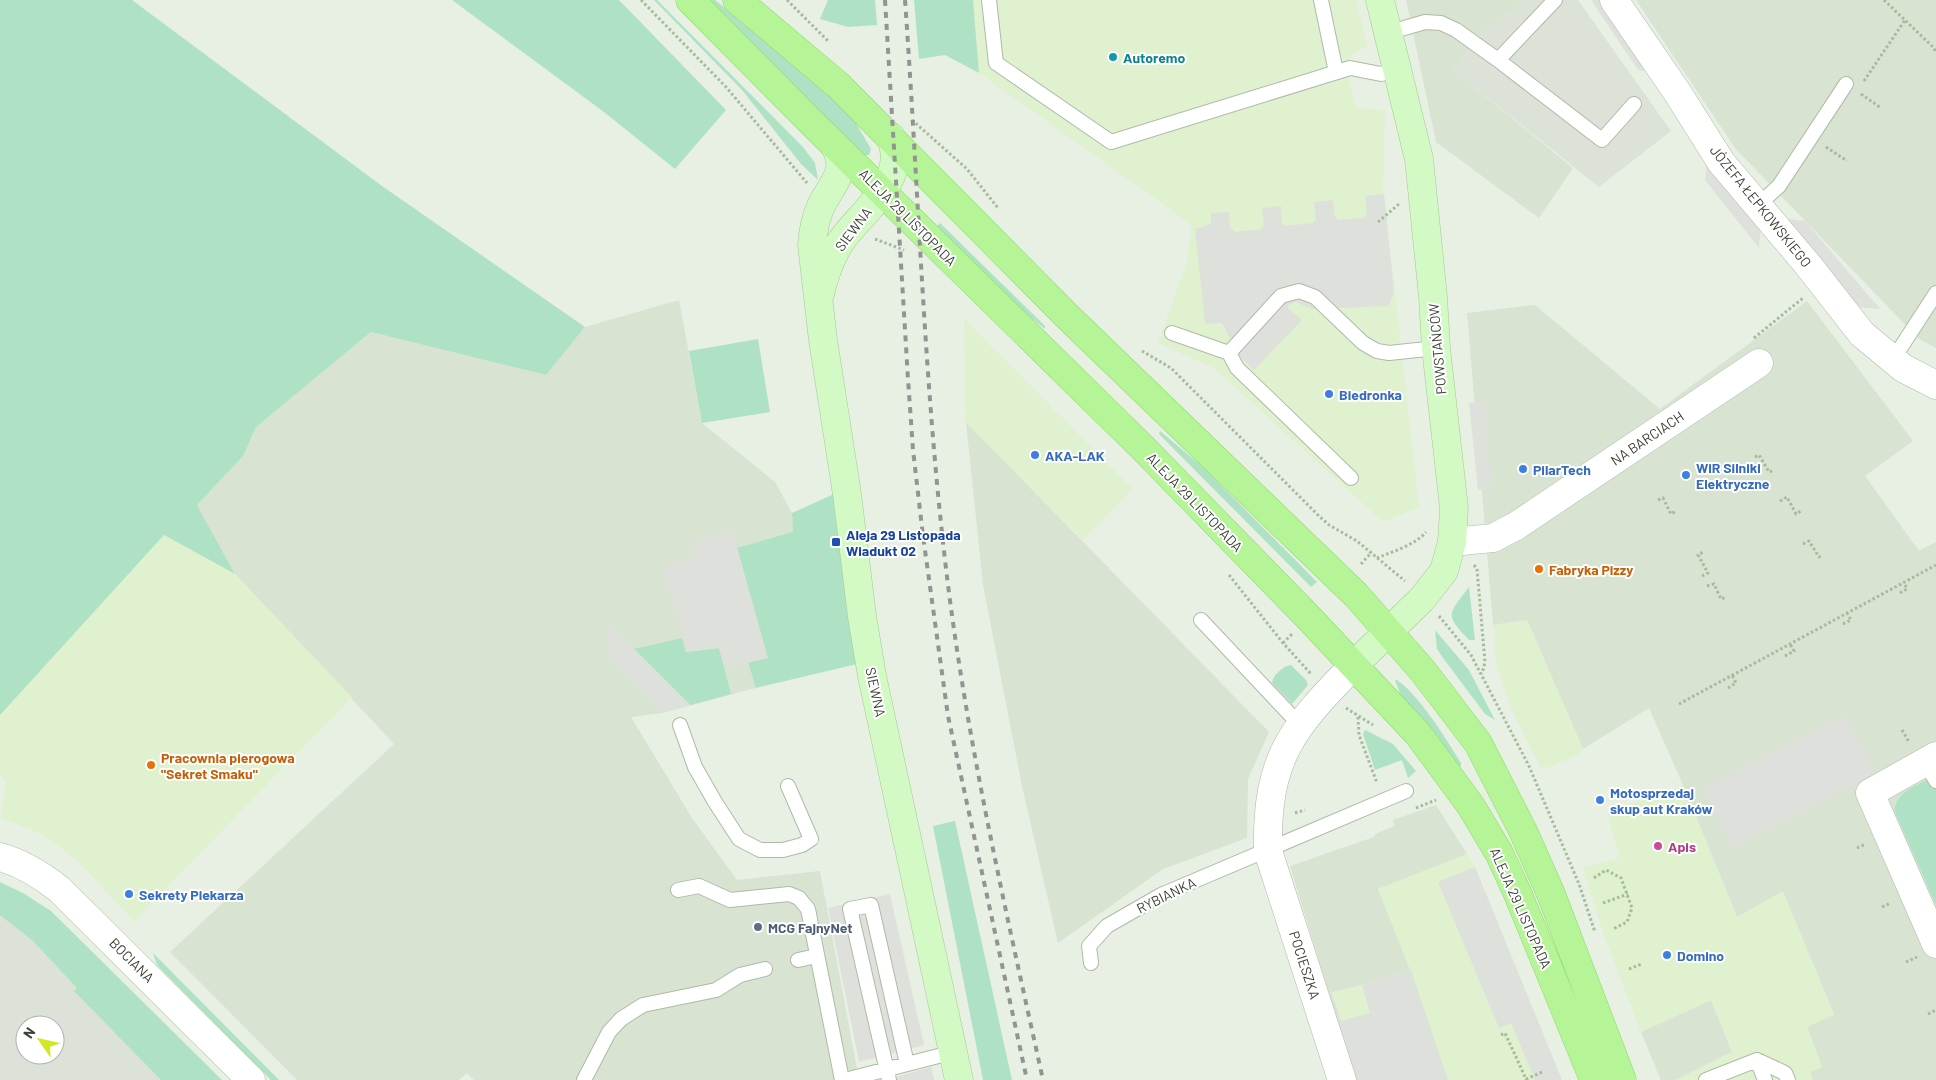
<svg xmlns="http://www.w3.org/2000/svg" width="1936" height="1080" viewBox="0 0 1936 1080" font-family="Barlow,sans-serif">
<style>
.residential{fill:#d8e3d2}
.commercial{fill:#dff1cf}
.industrial{fill:#dde2d8;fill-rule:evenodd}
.green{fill:#afe2c4}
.parking{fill:#dee1db}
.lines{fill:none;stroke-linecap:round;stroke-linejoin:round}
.lane-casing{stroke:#aebaa7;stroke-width:16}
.street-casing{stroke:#aebaa7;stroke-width:29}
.secondary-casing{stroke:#a4ca94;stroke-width:29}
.primary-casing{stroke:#8ed969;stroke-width:29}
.path{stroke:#a6bb99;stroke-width:3;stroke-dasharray:2.5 2.5;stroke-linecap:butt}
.lane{stroke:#fff;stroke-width:14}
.street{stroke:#fff;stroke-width:28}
.secondary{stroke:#d3fac4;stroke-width:28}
.primary{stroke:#b5f597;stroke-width:28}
.rail{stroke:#939393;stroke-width:4;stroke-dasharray:6 6;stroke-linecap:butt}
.culture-dot{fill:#0f9aa8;stroke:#fff;stroke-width:2}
.shop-dot{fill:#3f7fe0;stroke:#fff;stroke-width:2}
.transit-dot{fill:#1a4fb4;stroke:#fff;stroke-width:2}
.food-dot{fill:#e8710a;stroke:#fff;stroke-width:2}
.hotel-dot{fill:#d1479c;stroke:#fff;stroke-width:2}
.service-dot{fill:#5c6f8a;stroke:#fff;stroke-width:2}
.labels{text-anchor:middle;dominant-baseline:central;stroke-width:4;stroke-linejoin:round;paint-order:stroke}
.culture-label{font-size:14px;font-weight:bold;fill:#0d838f;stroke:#fff;text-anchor:start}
.street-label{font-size:14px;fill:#3a4134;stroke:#fff}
.shop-label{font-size:14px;font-weight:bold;fill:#366cbe;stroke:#fff;text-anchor:start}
.transit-label{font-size:14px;font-weight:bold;fill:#164399;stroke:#fff;text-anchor:start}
.food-label{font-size:14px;font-weight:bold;fill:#c56008;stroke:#fff;text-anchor:start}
.hotel-label{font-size:14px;font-weight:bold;fill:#b23c85;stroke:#fff;text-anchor:start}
.service-label{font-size:14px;font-weight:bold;fill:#4e5e75;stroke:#fff;text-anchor:start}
</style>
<rect width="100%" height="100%" fill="#e7f0e3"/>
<path class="residential" d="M1406 0H1527L1483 33 1453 70 1573 168 1539 218 1436 142Z
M1636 0H1936V348L1919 339 1735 148Z
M679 300 702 423 775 482 792 513 801 642 808 674 663 713 631 717 692 818 737 880 820 871 859 1080H474L467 1073 459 1080H297L170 952 394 744 235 574 197 505 243 456 256 427 371 332 546 375 585 327Z
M1807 301 1913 441 1865 476 1919 551 1936 542V1080H1813L1810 1072 1822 1067 1807 1027 1834 1014 1783 892 1737 917 1683 785 1649 708 1583 749 1527 620 1493 625 1467 313 1535 305 1660 409Z
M966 422 1269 732 1248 779 1247 838 1163 869 1058 943 1022 786 983 585Z
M1436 805 1467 854 1378 889 1411 970 1362 985 1329 993 1290 866 1374 837 1375 834 1394 826 1393 820Z
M1711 1000 1732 1052 1676 1080H1661L1641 1032Z"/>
<path class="commercial" d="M973 0H1356L1367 47 1351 55 1349 81 1356 108 1385 110 1383 186 1419 507 1383 522 1214 368 1158 343 1187 262 1192 225 979 73Z
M964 319 1133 489 1083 540 966 422Z
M164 535 235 574 352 697 134 921 82 865 65 851 39 833 1 818 6 781 0 774V713Z
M1527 620 1583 749 1579 754 1542 770 1512 710 1496 662 1494 628 1492 625Z
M1683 785 1737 917 1783 891 1834 1015 1807 1027 1822 1067 1810 1072 1813 1080H1676L1732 1052 1711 1000 1641 1032 1605 938 1583 868 1620 857 1607 814Z
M1467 854 1475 867 1562 1080H1351L1329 993 1362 985 1410 970 1378 889Z"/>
<path class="industrial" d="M1527 0H1578L1671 131 1599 187 1453 70 1483 33Z
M0 901 215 1080H0ZM25 1025H55V1055H25Z"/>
<path class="green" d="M0 0H132L382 186 585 327 546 375 371 332 256 427 243 456 197 505 235 574 164 535 0 715Z
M452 0H619L726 110 675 169 604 112Z
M654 0H657L802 146 815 163 818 180 801 164 742 90Z
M710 0H715L819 85 854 120 871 149 869 155H864L859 151Z
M828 0H875L877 25 848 27 820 19Z
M914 0H973L979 73 945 55 919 59Z
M940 223 1045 326V329L1014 304 937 226Z
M758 339 770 412 702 423 689 351Z
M1160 431 1204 468 1317 582 1311 587 1159 434Z
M834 494 857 664 756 688 748 662 767 657 737 548 793 532 792 513Z
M1469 587 1475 640H1469C1444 614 1448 615 1469 587Z
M1435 630 1469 670 1495 720 1485 714 1443 658 1437 649Z
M682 638 686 652 719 648 731 694 690 705 634 649Z
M1291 665 1306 680 1308 685 1292 704 1272 683C1273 675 1283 666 1291 665Z
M1395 680H1397C1419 695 1447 740 1461 763V766H1458L1443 745 1401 696Z
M1365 730 1393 744 1416 771 1408 778 1402 760 1375 770 1363 734Z
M1936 775V905L1895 812C1893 792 1921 784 1936 775Z
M955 821 1012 1080H983L933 826Z
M0 882 23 893 51 911 222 1080H161L74 991 77 988 32 940 0 915Z
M153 953 279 1080H271L157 965Z"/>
<path class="parking" d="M1591 0H1601L1650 72 1638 70Z
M1708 158 1761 226 1759 248 1705 180Z
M1384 194 1394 291 1389 306 1313 309 1295 302 1287 307 1302 320 1254 370 1239 356 1222 323 1205 324 1195 229 1206 226 1211 223V213L1229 212 1230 228 1235 232 1261 229 1264 224 1262 208 1281 206 1282 223 1285 226 1313 223 1316 219 1314 202 1333 200 1335 217 1338 220 1363 218 1367 214 1365 196Z
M1783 218 1805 221 1880 309 1856 307Z
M1484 402 1492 488 1478 490 1469 403Z
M732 530 768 658 725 668 719 648 686 652 664 567 695 557 691 542Z
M606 621 690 705 663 713 608 657Z
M1845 715 1875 774 1732 848 1702 789Z
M1475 867 1562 1080H1535L1511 1023 1499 1028 1438 882Z
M890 894 924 1045 859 1062 828 908Z
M1411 970 1448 1080H1351L1329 993H1332L1341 1021 1370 1013 1362 985Z
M931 1067 934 1080H885Z"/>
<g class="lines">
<defs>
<path id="lane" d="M989 0 996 63 1111 142 1350 68 1381 74 1396 69
M1321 0 1336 72
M1387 33 1425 22 1441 23 1456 30 1498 60 1602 140 1634 104
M1498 60 1555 0
M1758 205 1779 186 1846 84
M1172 333 1229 353
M1892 361 1936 293
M1351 478 1237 368 1229 353 1281 296 1299 291 1315 297 1363 343 1377 351 1389 353 1436 348
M1201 620 1299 724
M680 725 695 767 715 802 739 839 760 850H783L802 845 811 839 788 786
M1925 762 1936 781
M678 890 699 886 730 900 789 894 799 898 808 909 842 1080
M798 960 817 956
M1091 963 1089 946 1107 926 1161 895 1406 791
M1757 1060 1785 1073 1788 1080
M584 1080 609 1032 621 1019 643 1005 716 990 740 975 765 969
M845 1080 954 1052
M889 1080 850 909 871 905 907 1064
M1706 1080 1757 1060 1765 1080"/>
<path id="street" d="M1614 0 1677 92 1721 162 1808 265 1862 334 1903 368 1936 385
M1452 542 1493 538 1516 526 1759 363
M1936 756 1870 793 1936 944
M0 857C22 863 41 875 59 889L251 1080
M1342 1080 1268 851C1266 758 1292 728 1354 665"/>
<path id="secondary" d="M834 145C850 171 832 183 821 206 815 219 813 231 812 245L823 340 847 494 862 616 872 676 959 1080
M820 294C824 276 831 257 841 241 864 209 908 181 891 137
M1354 665 1422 599 1444 571 1452 542 1454 508 1436 348 1433 297 1419 159 1380 0"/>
<path id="primary" d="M690 0 814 125 1143 448 1308 617 1418 734 1471 806 1499 853 1517 892 1594 1080
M737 0 838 85 1068 317 1356 595 1423 671 1478 743 1523 831 1551 894 1622 1080"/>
</defs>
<use href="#lane" class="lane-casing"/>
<use href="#street" class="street-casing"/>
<use href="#secondary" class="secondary-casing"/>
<use href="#primary" class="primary-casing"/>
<path class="path" d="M641 0 726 87 807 183
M787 0 829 42
M1884 0 1933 47 1936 52
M1864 81 1905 20
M1861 94 1881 108
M912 120 967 169 998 208
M1826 147 1847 161
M1378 222 1399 204
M875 239 904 250
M1754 338 1803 298
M1142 351 1171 368 1319 516 1329 525 1357 541 1405 581
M1755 457 1759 455 1769 472 1774 470
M1658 500 1663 498 1671 514 1676 511
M1780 501 1787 497 1796 514 1801 511
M1803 544 1809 541 1819 557 1823 555
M1377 558C1394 551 1415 545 1426 532
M1361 564 1371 553
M1474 565 1477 569 1485 662 1482 674
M1229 575 1283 643 1311 674
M1702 576 1708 573 1698 555 1703 552
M1707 586 1714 584 1721 599 1726 597
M1900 593 1907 589 1904 582
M1439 616 1471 655 1529 766 1579 884 1595 932
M1843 624 1851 620 1847 613
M1283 643 1292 634
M1785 656 1794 651 1790 644
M1728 688 1736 683 1732 675
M1679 704 1936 565
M1346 708 1373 725
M1358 717 1359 735 1377 783
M1902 730 1909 742
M1416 808 1436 800
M1295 813 1305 810
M1857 848 1866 844
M1594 878 1606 870 1621 878 1632 908 1627 922 1613 929
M1603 903 1628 894
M1882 907 1891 903
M1906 962 1917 957
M1629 969 1642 964
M1928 1014 1936 1010
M1501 1035 1505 1033 1526 1079 1542 1072"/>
<use href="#lane" class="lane"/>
<use href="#street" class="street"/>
<use href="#secondary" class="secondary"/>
<use href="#primary" class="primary"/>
<path class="rail" d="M885 0 908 379 913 450 923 536 948 716 1027 1080
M905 0C919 195 924 391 948 585 969 752 1007 916 1043 1080"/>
</g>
<circle class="culture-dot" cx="1113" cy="57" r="5"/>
<g class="shop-dot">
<circle cx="1329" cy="394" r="5"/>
<circle cx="1035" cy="455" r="5"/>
<circle cx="1523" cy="469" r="5"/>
<circle cx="1686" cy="475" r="5"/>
<circle cx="1600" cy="800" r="5"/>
<circle cx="129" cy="894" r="5"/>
<circle cx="1667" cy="955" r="5"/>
</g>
<rect class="transit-dot" x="831" y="537" width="10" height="10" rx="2.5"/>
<g class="food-dot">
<circle cx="1539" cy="569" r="5"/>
<circle cx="151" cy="765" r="5"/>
</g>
<circle class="hotel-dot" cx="1658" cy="846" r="5"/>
<circle class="service-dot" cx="758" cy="927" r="5"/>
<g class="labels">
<g class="culture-label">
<text x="1123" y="57">Autoremo</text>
</g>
<g class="street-label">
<text transform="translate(1761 206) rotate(51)">JÓZEFA ŁEPKOWSKIEGO</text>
<text transform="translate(908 217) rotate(45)">ALEJA 29 LISTOPADA</text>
<text transform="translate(853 229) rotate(-53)">SIEWNA</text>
<text transform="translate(1437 349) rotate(-95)">POWSTAŃCÓW</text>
<text transform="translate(1647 438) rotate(-34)">NA BARCIACH</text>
<text transform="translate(1195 502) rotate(46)">ALEJA 29 LISTOPADA</text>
<text transform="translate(876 692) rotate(78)">SIEWNA</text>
<text transform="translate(1166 895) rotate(-26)">RYBIANKA</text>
<text transform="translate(1521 908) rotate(66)">ALEJA 29 LISTOPADA</text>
<text transform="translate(132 960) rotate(45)">BOCIANA</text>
<text transform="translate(1305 965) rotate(72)">POCIESZKA</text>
</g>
<g class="shop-label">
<text x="1339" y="394">Biedronka</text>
<text x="1045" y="455">AKA-LAK</text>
<text x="1696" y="467">WiR Silniki<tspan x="1696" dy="16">Elektryczne</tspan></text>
<text x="1533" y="469">PilarTech</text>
<text x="1610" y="792">Motosprzedaj<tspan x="1610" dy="16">skup aut Kraków</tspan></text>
<text x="139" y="894">Sekrety Piekarza</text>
<text x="1677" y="955">Domino</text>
</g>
<g class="transit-label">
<text x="846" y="534">Aleja 29 Listopada<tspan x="846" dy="16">Wiadukt 02</tspan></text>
</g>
<g class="food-label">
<text x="1549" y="569">Fabryka Pizzy</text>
<text x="161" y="757">Pracownia pierogowa<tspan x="161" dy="16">"Sekret Smaku"</tspan></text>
</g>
<g class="hotel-label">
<text x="1668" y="846">Apis</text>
</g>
<g class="service-label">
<text x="768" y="927">MCG FajnyNet</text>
</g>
</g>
<g transform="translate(40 1040) rotate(304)"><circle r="24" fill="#ffffff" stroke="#b0b3ae"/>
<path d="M0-4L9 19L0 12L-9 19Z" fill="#d1e822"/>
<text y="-8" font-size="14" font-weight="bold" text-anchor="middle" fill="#3a4134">N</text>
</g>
</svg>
